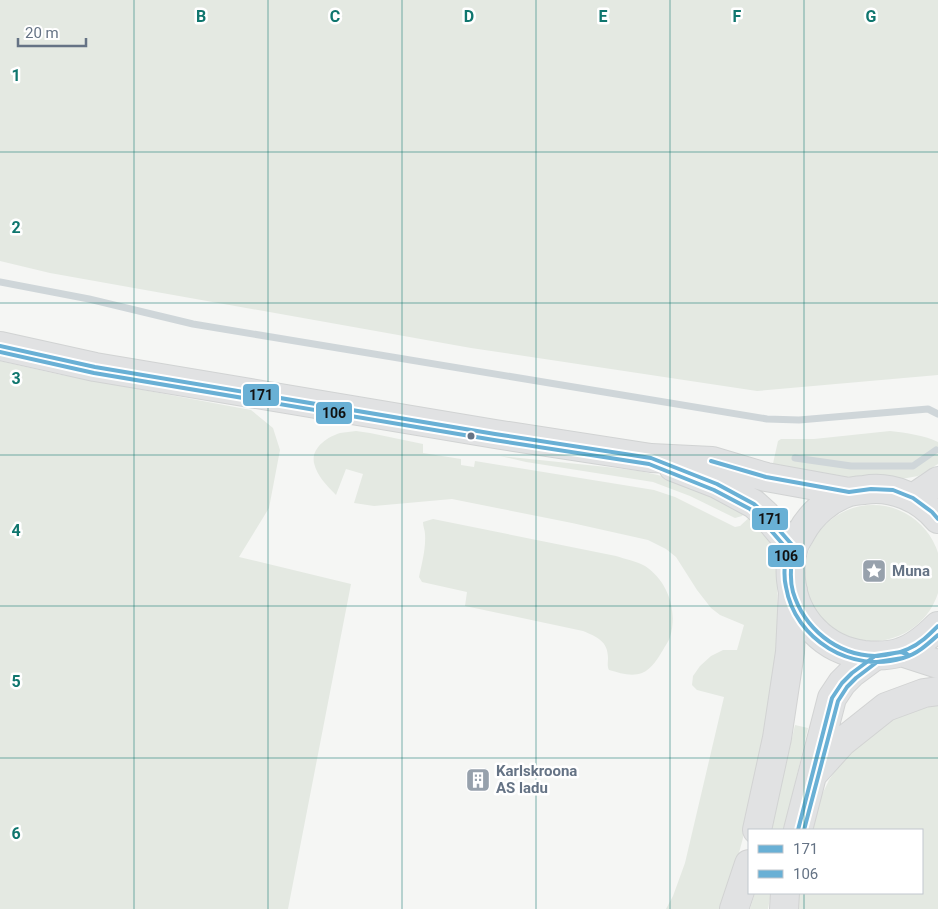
<svg xmlns="http://www.w3.org/2000/svg" width="938" height="909" viewBox="0 0 938 909" font-family="Roboto,sans-serif">
<style>
.green{fill:#e4e9e2}
.lines{fill:none;stroke-linecap:round;stroke-linejoin:round}
.stream{stroke:#cfd6d9;stroke-width:7}
.secondary-casing{stroke:#d1d3d3;stroke-width:30}
.highway-casing{stroke:#d2d3d3;stroke-width:30}
.secondary{stroke:#e1e2e3;stroke-width:28}
.highway{stroke:#e1e2e3;stroke-width:28}
.bus-1-casing{stroke:#fff;stroke-width:8}
.bus-2-casing{stroke:#fff;stroke-width:8}
.bus-1{stroke:#69b0d5;stroke-width:4}
.bus-2{stroke:#69b0d5;stroke-width:4}
.grid{fill:none;stroke:#0f766e;stroke-width:1;stroke-opacity:0.55}
.bus-dot{fill:#657385;stroke:#fff;stroke-width:2}
.labels{text-anchor:middle;dominant-baseline:central;stroke-width:5;stroke-linejoin:round;paint-order:stroke}
.poi-label{font-size:15px;font-weight:bold;fill:#657385;stroke:#fff;text-anchor:start}
.grid-label{font-size:16px;text-anchor:middle;font-weight:bold;fill:#0f766e;stroke:#fff;stroke-width:5;stroke-linejoin:round;paint-order:stroke}
.line-badge{stroke:#fff;stroke-width:2}
.pale-badge-label{font-size:14px;text-anchor:middle;font-weight:bold;fill:#111}
</style>
<rect width="100%" height="100%" fill="#f5f6f4"/>
<path class="green" d="M0 0H938V375L757 391 471 348 50 273 0 261Z
M0 361 57 374 251 410 273 428 280 450 269 508 239 557 351 584 288 909H0Z
M356 431 370 433 423 444V453L461 459V465L474 467 475 461 654 490 675 497 735 527 740 526 752 515 769 539 777 562 778 637 771 706 756 789 731 883 721 909H666L673 896 685 863 724 697 697 690 692 685 693 676 700 666 711 656 723 650H737L744 625 720 615 711 608 697 590 676 557 666 549 648 540 572 523 452 499 374 506 354 503 363 474 346 469 336 495C327 486 317 476 314 463 311 448 327 437 340 433 345 432 351 432 356 431Z
M890 431C907 433 923 435 938 442V464L918 476 896 480 837 478 772 468 778 441 781 439H814Z
M500 456 607 467 639 471 658 475 674 480 746 511 742 516 735 518 690 496 653 482 526 462Z
M805 573a68 68 0 1 1 136 0a68 68 0 1 1-136 0Z
M433 519 616 556C625 559 636 561 645 566 668 581 678 611 670 637 669 641 665 646 663 650 658 658 652 669 642 673 631 677 620 673 609 670 607 666 608 663 608 658 608 641 597 637 583 631L465 606 467 592 422 582 419 577C422 563 426 548 425 534 425 530 423 527 423 522Z
M938 703V909H797L799 893H922V830H812L818 803 829 780 843 759 872 729 908 710Z
M795 725 808 728 784 830H771Z
M755 893H771L768 909H750Z"/>
<g class="lines">
<path class="stream" d="M0 282 89 299 193 324 767 419 799 420 928 409 938 414
M795 458 851 466H913L936 450"/>
<defs>
<path id="secondary" d="M0 346 95 367 495 434 651 458 712 461 766 477 849 492
M673 467 717 484 754 504 765 514 781 533 794 547
M913 498 938 481
M938 519C921 498 891 485 864 490 859 490 854 491 849 492 829 499 811 514 801 533 799 537 796 541 794 546 791 556 790 569 791 580 795 619 824 650 864 655 876 656 890 656 901 652 916 647 927 637 938 626
M901 652 938 664"/>
<path id="highway" d="M814 773 842 742 886 707 924 693 938 691
M757 830 777 738 790 652 793 591
M798 830 832 698 842 683 852 673 875 656
M734 909 749 864
M784 909 785 893"/>
</defs>
<use href="#secondary" class="secondary-casing"/>
<use href="#highway" class="highway-casing"/>
<use href="#secondary" class="secondary"/>
<use href="#highway" class="highway"/>
<defs>
<path id="bus-1" d="M0 346 95 367 495 434 651 458 717 484 754 504 765 514 794 547C791 562 789 578 793 592 804 628 836 655 875 656 880 656 885 655 890 654 896 653 902 652 908 649 920 644 929 635 938 626
M711 461 766 477 849 492 871 489 893 490 913 498 932 512 938 519
M798 830 832 698 842 683 852 673 875 656 901 652 907 654"/>
<path id="bus-2" d="M0 352 94 373 494 440 649 464 714 490 750 509 760 518 787 549C785 562 783 575 786 587 795 640 852 674 903 658 917 654 928 644 938 635
M804 830 838 701 847 687 856 678 877 662 903 658 910 655"/>
</defs>
<use href="#bus-1" class="bus-1-casing"/>
<use href="#bus-2" class="bus-2-casing"/>
<use href="#bus-1" class="bus-1"/>
<use href="#bus-2" class="bus-2"/>
</g>
<path class="grid" d="M134 0V909M268 0V909M402 0V909M536 0V909M670 0V909M804 0V830M0 152H938M0 303H938M0 455H938M0 606H938M0 758H938M804 893V909"/>
<defs>
<symbol id="sight-square" viewBox="-11 -11 22 22"><rect x="-9" y="-9" width="18" height="18" rx="4" fill="#97a1ac" stroke="#fff"/><path d="M0-6L1.8-2.2L6-1.7L2.9 1.2L3.7 5.4L0 3.3L-3.7 5.4L-2.9 1.2L-6-1.7L-1.8-2.2Z" fill="#fff"/></symbol>
<symbol id="building-square" viewBox="-11 -11 22 22"><rect x="-9" y="-9" width="18" height="18" rx="4" fill="#97a1ac" stroke="#fff"/><path d="M-4-6H4V6H1V3H-1V6H-4ZM-2.5-4.3h1.7v1.8h-1.7ZM.8-4.3h1.7v1.8H.8ZM-2.5-1h1.7V.8h-1.7ZM.8-1h1.7V.8H.8Z" fill="#fff"/></symbol>
</defs>
<g fill-rule="evenodd">
<use href="#sight-square" x="860" y="557" width="28" height="28"/>
<use href="#building-square" x="464" y="766" width="28" height="28"/>
</g>
<circle class="bus-dot" cx="471" cy="436" r="4.5"/>
<g class="labels">
<g class="poi-label">
<text x="892" y="571">Muna</text>
<text x="496" y="771">Karlskroona<tspan x="496" dy="17">AS ladu</tspan></text>
</g>
</g>
<g class="grid-label">
<text x="201" y="22">B</text>
<text x="335" y="22">C</text>
<text x="469" y="22">D</text>
<text x="603" y="22">E</text>
<text x="737" y="22">F</text>
<text x="871" y="22">G</text>
<text x="16" y="81">1</text>
<text x="16" y="233">2</text>
<text x="16" y="384">3</text>
<text x="16" y="536">4</text>
<text x="16" y="687">5</text>
<text x="16" y="839">6</text>
</g>
<g class="line-badge">
<rect x="242" y="383" width="38" height="24" rx="5" fill="#69b0d5"/>
<rect x="315" y="401" width="38" height="24" rx="5" fill="#69b0d5"/>
<rect x="751" y="507" width="38" height="24" rx="5" fill="#69b0d5"/>
<rect x="767" y="544" width="38" height="24" rx="5" fill="#69b0d5"/>
</g>
<g class="pale-badge-label">
<text x="261" y="400">171</text>
<text x="334" y="418">106</text>
<text x="770" y="524">171</text>
<text x="786" y="561">106</text>
</g>
<rect x="748" y="829" width="175" height="65" fill="#ffffff" stroke="#c1c7ce"/>
<rect x="758" y="845" width="25" height="8" fill="#69b0d5" stroke="#c1c7ce"/>
<text x="793" y="854" font-size="15" fill="#657385">171</text>
<rect x="758" y="870" width="25" height="8" fill="#69b0d5" stroke="#c1c7ce"/>
<text x="793" y="879" font-size="15" fill="#657385">106</text>
<path d="M18 38v8h68v-8" fill="none" stroke="#657385" stroke-width="2.5"/>
<text x="25" y="38" font-size="15" fill="#657385" stroke="#ffffff" stroke-width="4" paint-order="stroke">20 m</text>
</svg>
